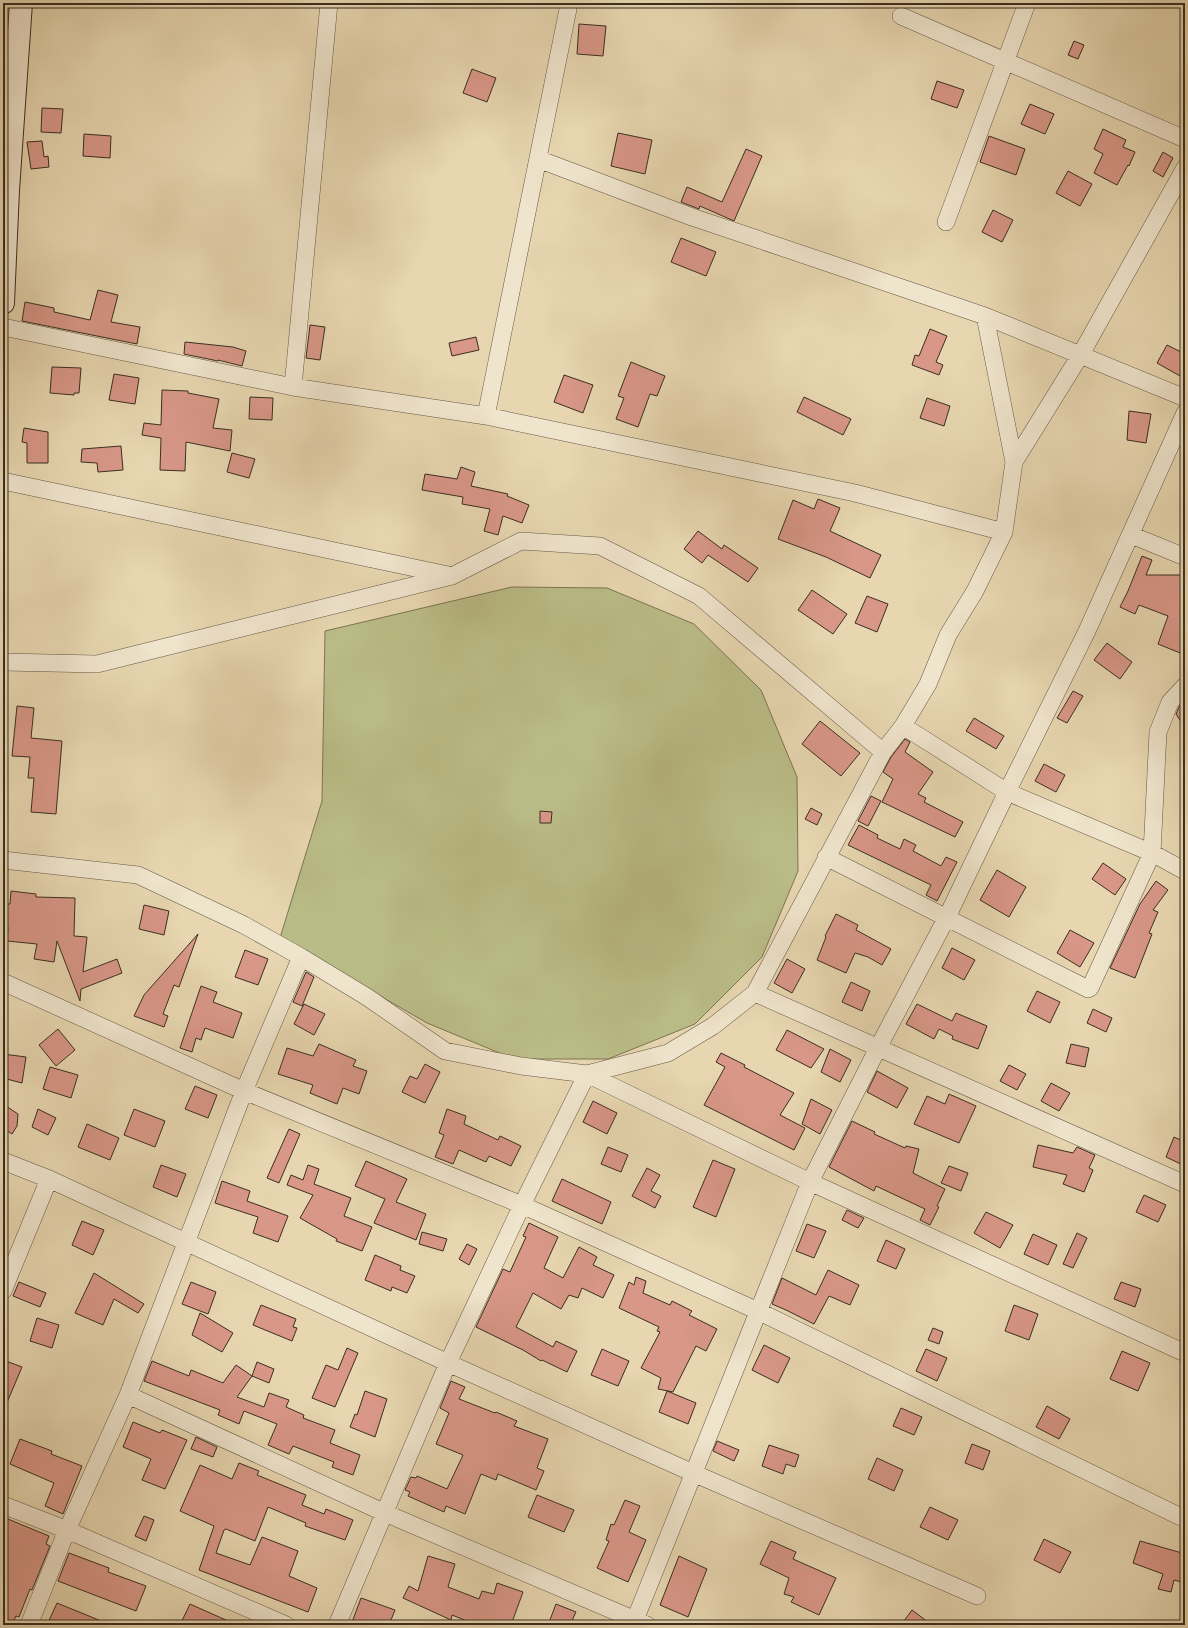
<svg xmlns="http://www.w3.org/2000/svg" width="1188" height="1628" viewBox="0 0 1188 1628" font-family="Alegreya,serif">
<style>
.green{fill:#babc87;stroke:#7a7554}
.building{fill:#d89787;stroke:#3a2e21}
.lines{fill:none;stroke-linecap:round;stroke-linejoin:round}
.street-casing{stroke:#655845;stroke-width:18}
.secondary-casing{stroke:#3a2e21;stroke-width:24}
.street{stroke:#efe4cc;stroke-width:17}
.secondary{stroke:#efe4cc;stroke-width:22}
</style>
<rect width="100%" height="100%" fill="#e7d6b0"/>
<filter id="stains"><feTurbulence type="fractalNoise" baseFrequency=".005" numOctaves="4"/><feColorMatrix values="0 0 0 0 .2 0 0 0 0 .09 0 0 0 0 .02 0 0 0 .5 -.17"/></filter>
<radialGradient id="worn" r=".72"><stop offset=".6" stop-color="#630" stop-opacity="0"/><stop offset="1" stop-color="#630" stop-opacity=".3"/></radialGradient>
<path class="green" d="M512 587 607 588 694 624 761 690 797 777 798 871 762 957 695 1024 608 1059H514L427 1023 280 938 322 801 325 631Z"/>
<path class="building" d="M579 24 606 26 603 56 577 54Z
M1074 41 1084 45 1078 59 1068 55Z
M472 69 496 78 487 102 463 93Z
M937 81 964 90 957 108 931 99Z
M1030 104 1054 114 1045 134 1021 124Z
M42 108 63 109 61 133 41 132Z
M1103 129 1126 140 1123 147 1135 152 1129 166 1128 165 1117 185 1094 173 1103 154 1094 149Z
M618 133 652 140 645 174 611 166Z
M84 134 111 136 110 158 83 156Z
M989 136 1025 149 1016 175 980 162Z
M42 141 44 157 48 156 49 167 31 169 27 142Z
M746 149 762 156 734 221 700 206 699 209 681 202 687 187 722 202Z
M1163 152 1173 158 1163 177 1153 171Z
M1068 171 1092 184 1080 206 1056 193Z
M993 210 1013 220 1002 242 982 232Z
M681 238 716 252 706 276 671 262Z
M98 290 118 295 111 322 140 327 137 344 22 321 25 302 54 308V312L90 320Z
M310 325 325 327 320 360 306 358Z
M930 329 947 336 936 362 943 365 939 375 912 365 915 355 919 356Z
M476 337 479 350 452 356 449 343Z
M185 342 233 347 246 351 242 366 218 360V361L184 354Z
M1167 345 1185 354V367L1180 376 1157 363Z
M631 362 665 376 657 396 650 394 638 427 616 419 624 398 618 396Z
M52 367 81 368 79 393H74V395L50 393Z
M114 374 139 378 135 404 109 400Z
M564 375 593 385 583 413 554 402Z
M162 390 188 391V393L219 399 213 428 232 430 230 451 186 442 185 471 160 470 161 438 142 435 144 423 161 425Z
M250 397 273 398 272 420 249 419Z
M804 397 851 419 843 435 797 412Z
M927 398 950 406 944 426 920 418Z
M1129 411 1151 414 1146 443 1127 440Z
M24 428 48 432V463H27V443L22 442Z
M121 446 123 470 98 472 97 463 81 462 82 449Z
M232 453 255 459 249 478 227 472Z
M461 467 475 472 471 486 508 494 507 496 529 505 522 523 503 516 498 535 484 531 490 509 462 504 463 497 422 490 425 474 457 479Z
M818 499 840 508 830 531 881 555 870 578 826 557 778 539 793 500 814 509Z
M698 531 722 549 724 545 758 568 748 582 708 555 702 563 684 549Z
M1142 556 1152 560 1146 575H1181V609L1185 611V655L1158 644 1168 616 1139 605 1135 614 1120 607 1128 591Z
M812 590 847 614 833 634 798 610Z
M867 596 888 604 877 632 855 623Z
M1107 643 1132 662 1120 679 1094 660Z
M1073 691 1083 696 1067 723 1057 718Z
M1185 701V728L1176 714 1179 707Z
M17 706 34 708 31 738 62 741 56 814 31 812 34 778H28L30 757 12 756Z
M974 718 1004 736 996 749 966 731Z
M820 721 860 753 841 776 802 744Z
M905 739 910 742 905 752 933 772 918 794 926 798 924 802 963 822 955 837 882 802 893 779 883 772 891 757Z
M1044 764 1065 775 1056 792 1035 781Z
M871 796 881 801 868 826 858 821Z
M811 808 822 814 817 825 805 819Z
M540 811 552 812 551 823H540Z
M859 825 878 835 877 838 900 849 904 839 916 845 913 851 941 866 946 857 957 862 937 901 926 895 931 885 848 845Z
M1103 863 1126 879 1115 895 1092 879Z
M997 870 1026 887 1009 917 980 900Z
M1156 881 1168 890 1153 910 1158 912 1149 933 1152 934 1135 978 1110 968 1140 904Z
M11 891 36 894V897L75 898 74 936 87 937 83 972 117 959 122 973 81 989 80 1001 57 941 54 962 34 959 37 944 7 941 8 927H3V904H10Z
M144 905 169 911 164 935 139 929Z
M836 914 858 925 856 930 891 949 882 965 868 957 855 953 846 973 817 960 826 937 825 936Z
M1070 930 1094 943 1080 967 1057 953Z
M198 934 179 987 174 985 163 1014 168 1016 164 1027 134 1016 144 995Z
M952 948 975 960 964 980 942 968Z
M245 950 268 959 258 985 235 977Z
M787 959 805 969 792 993 774 983Z
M306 972 314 977 302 1006 293 1002Z
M851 982 870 991 862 1011 842 1002Z
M201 986 217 992 213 1002 242 1013 233 1038 205 1028 201 1040 196 1038 192 1052 180 1048Z
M1037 991 1060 1002 1050 1023 1027 1011Z
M304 1004 325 1014 314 1035 294 1024Z
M917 1004 952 1021 956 1013 987 1026 978 1049 952 1039 953 1036 939 1029 934 1039 906 1024Z
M1093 1009 1112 1018 1106 1032 1087 1023Z
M58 1029 75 1050 56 1066 39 1045Z
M787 1030 824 1049 811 1068 776 1050Z
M319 1044 356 1060 353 1066 367 1071 359 1094 343 1088 337 1104 310 1093 313 1085 278 1074 287 1048 313 1056Z
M1071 1044 1089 1048 1085 1067 1066 1063Z
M830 1049 851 1060 840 1082 821 1072Z
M721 1053 745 1065 744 1067 794 1093 780 1115 805 1128 794 1150 704 1105 725 1067 716 1062Z
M3 1054 26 1057 22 1083 3 1078Z
M425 1064 440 1072 425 1103 402 1092 410 1076 417 1079Z
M1009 1065 1026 1074 1017 1090 1000 1081Z
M50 1067 78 1075 71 1098 43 1089Z
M877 1071 908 1088 897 1108 867 1092Z
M1051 1083 1070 1093 1059 1111 1041 1101Z
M195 1086 217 1095 208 1118 185 1109Z
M949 1094 976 1106 959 1143 914 1124 927 1096 945 1104Z
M811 1099 832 1110 820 1134 802 1124Z
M593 1101 617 1113 607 1134 583 1122Z
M3 1104 18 1114 17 1126 12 1134 3 1128Z
M38 1109 56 1118 48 1135 32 1127Z
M134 1109 165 1121 155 1147 124 1135Z
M447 1109 466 1116 464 1124 498 1140 500 1136 521 1146 511 1166 489 1156 486 1162 459 1150 453 1164 435 1157 444 1135 439 1133Z
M852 1121 875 1132 874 1134 905 1148 906 1146 919 1149 913 1173 945 1189 937 1206 939 1207 930 1225 920 1220 925 1209 876 1186 874 1191 829 1167Z
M87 1124 119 1138 110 1160 78 1147Z
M289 1129 300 1134 279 1183 267 1178Z
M1174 1137 1185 1142V1166L1166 1157Z
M1038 1145 1073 1153 1077 1147 1095 1155 1089 1168 1093 1170 1084 1192 1063 1184 1067 1175 1033 1167Z
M608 1147 628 1155 621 1172 601 1164Z
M713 1160 735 1169 716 1217 693 1207Z
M366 1161 407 1179 396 1202 426 1214 416 1240 374 1223 385 1199 355 1186Z
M161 1165 186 1174 177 1197 153 1187Z
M308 1165 319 1169 314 1184 351 1198 344 1216 372 1227 362 1251 336 1241 337 1239 300 1218 313 1195 287 1185 291 1175 303 1180Z
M949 1166 968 1173 961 1191 941 1183Z
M647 1168 660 1175 651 1191 661 1196 655 1208 632 1196Z
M562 1179 611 1202 602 1224 552 1201Z
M222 1181 250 1191 247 1201 288 1216 278 1242 253 1233 258 1217 215 1203Z
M1144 1195 1166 1205 1158 1222 1136 1212Z
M847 1210 864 1218 858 1228 842 1220Z
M986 1212 1013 1225 1000 1248 974 1233Z
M82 1221 104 1230 93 1255 72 1245Z
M529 1223 558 1237 544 1268 563 1278 579 1247 597 1257 593 1265 614 1275 603 1298 582 1288 578 1298 569 1295 561 1309 533 1293 516 1327 553 1347 556 1341 577 1351 567 1372 542 1360 541 1361 523 1350 476 1327 503 1269 510 1272 526 1237 523 1236Z
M807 1224 826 1231 814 1258 796 1251Z
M422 1232 447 1239 443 1251 419 1244Z
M1077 1233 1087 1238 1073 1268 1063 1264Z
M1033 1234 1057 1245 1048 1265 1024 1254Z
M886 1240 905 1249 896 1269 877 1261Z
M467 1244 477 1249 469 1265 459 1259Z
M375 1255 401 1266 400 1270 415 1276 407 1293 392 1287 391 1291 365 1280Z
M828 1270 859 1285 850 1305 829 1296 814 1324 786 1310 772 1304 782 1278 816 1295Z
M94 1273 144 1304 138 1313 114 1299 103 1325 75 1313Z
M636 1277 646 1281 643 1293 670 1305 672 1301 692 1311 689 1315 717 1329 706 1351 696 1346 673 1392 658 1389 661 1378 641 1368 660 1332 657 1331 659 1327 619 1308 629 1282 634 1285Z
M19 1282 46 1293 40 1307 13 1296Z
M191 1282 216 1292 208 1314 182 1304Z
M1121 1282 1141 1289 1135 1307 1114 1299Z
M261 1305 296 1319 293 1327 297 1328 292 1341 253 1325Z
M1014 1305 1038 1314 1029 1340 1005 1331Z
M200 1313 233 1333 222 1352 192 1335Z
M37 1318 59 1325 52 1348 30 1341Z
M933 1328 943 1332 939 1344 928 1340Z
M764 1345 790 1358 778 1383 752 1370Z
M347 1348 358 1353 335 1407 312 1398 326 1365 338 1370Z
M602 1349 629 1361 618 1386 591 1375Z
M926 1349 947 1358 937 1381 916 1371Z
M1122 1351 1150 1363 1138 1391 1110 1379Z
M3 1360 22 1367 3 1412Z
M152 1361 189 1376 191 1370 223 1383 236 1365 252 1376 237 1397 264 1407 269 1393 289 1400 286 1407 304 1415 303 1418 335 1430 330 1443 360 1455 353 1475 332 1467 334 1462 293 1446 289 1454 268 1445 277 1424 244 1411 239 1424 218 1415 220 1410 144 1381Z
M257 1362 274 1369 269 1383 252 1376Z
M451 1381 465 1387 459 1399 495 1413 496 1412 517 1421 514 1426 548 1439 537 1468 544 1471 536 1490 498 1474 496 1480 481 1474 465 1514 446 1506 444 1512 408 1496 410 1492 405 1490 411 1477 416 1478 417 1476 447 1489 463 1455 436 1444 449 1413 440 1408Z
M365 1391 387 1399 375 1437 350 1427 355 1414 357 1415Z
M667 1391 696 1403 688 1424 659 1412Z
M1047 1406 1070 1419 1059 1439 1036 1427Z
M901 1408 922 1417 914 1435 893 1426Z
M133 1422 160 1433 162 1430 187 1440 165 1489 142 1480 151 1459 123 1447Z
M196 1437 217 1447 213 1457 191 1449Z
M20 1439 52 1451 51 1454 82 1466 63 1514 45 1506 54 1483 10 1464Z
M717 1441 739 1450 734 1461 713 1451Z
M972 1444 990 1451 983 1470 965 1463Z
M769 1445 799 1455 795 1467 786 1464 783 1474 762 1466Z
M877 1458 903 1470 894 1491 868 1479Z
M239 1463 259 1471 257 1475 306 1495 302 1505 324 1514 326 1509 353 1520 345 1540 305 1526 306 1523 268 1507 255 1541 226 1529 224 1530 216 1553 250 1565 262 1537 298 1551 289 1576 317 1588 308 1612 199 1570 214 1526 180 1511 200 1465 232 1479Z
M537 1495 574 1510 564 1532 528 1517Z
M625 1500 640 1506 629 1532 646 1540 628 1582 597 1568 609 1541 606 1540 611 1524 614 1525Z
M930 1507 958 1520 948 1540 920 1527Z
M144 1516 154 1520 146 1541 135 1536Z
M3 1517 49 1536 46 1544 50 1546 32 1590 30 1589 19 1617 16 1616 12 1625H3Z
M1044 1539 1071 1552 1060 1573 1034 1560Z
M771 1541 796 1552 793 1559 836 1578 819 1615 791 1602 794 1597 784 1594 789 1578 760 1564Z
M1140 1541 1182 1553 1181 1557 1185 1558V1583L1174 1580 1171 1592 1158 1589 1163 1574 1133 1563Z
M69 1553 109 1568 108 1572 146 1586 136 1611 58 1581Z
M428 1556 455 1564 448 1587 479 1599 482 1591 494 1594 497 1583 523 1592 511 1625H477L452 1615 451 1620 403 1598 409 1586 418 1591Z
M679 1556 707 1569 688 1617 660 1605Z
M361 1598 395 1610 389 1625H351Z
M57 1603 111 1625H47Z
M190 1604 237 1625H180Z
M556 1604 576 1612 570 1625H548Z
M912 1610 932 1625H901Z"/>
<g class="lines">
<defs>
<path id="street" d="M901 16 1185 139
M538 159 692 217 985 316 1014 462
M946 222 1027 3
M985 316 1185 398
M3 327 293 387 486 416 855 493 1004 532
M293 387 329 3
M486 416 568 9
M3 481 448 575
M1131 535 1185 557
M3 662 97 664 452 576 521 541 600 546 699 596 883 752
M903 726 1007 792 1152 853 1185 871
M826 857 1088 989 1090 988 1152 853 1158 732 1170 702 1185 686
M3 860 138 875 244 925 301 957 367 997 445 1051 521 1066 587 1074 810 1182 1185 1353
M3 982 244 1091 522 1205 758 1311 1185 1519
M755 993 1185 1184
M3 1161 49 1179 448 1363 693 1473 977 1596
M3 1291 49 1179
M128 1395 385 1513 647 1625
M3 1505 67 1530 286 1625
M29 1625 67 1530 128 1395 244 1091 301 957
M337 1625 448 1363 522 1205 587 1074 668 1053 713 1026 755 993 883 752 903 726 928 684 948 635 975 591 1004 532 1014 462 1081 354 1185 168
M633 1625 810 1182 878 1048 947 917 1007 792 1087 631 1185 413"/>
<path id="secondary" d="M3 303 8 190 21 3"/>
</defs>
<use href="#street" class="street-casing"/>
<use href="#secondary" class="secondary-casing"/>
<use href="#street" class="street"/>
<use href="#secondary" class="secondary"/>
</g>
<rect width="1188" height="1628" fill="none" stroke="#e7d6b0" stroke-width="16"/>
<rect x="4" y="4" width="1180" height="1620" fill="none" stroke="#3a2e21" stroke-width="2"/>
<rect x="8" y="8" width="1172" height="1612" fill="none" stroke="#3a2e21"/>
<rect width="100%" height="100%" filter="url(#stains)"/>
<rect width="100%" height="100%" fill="url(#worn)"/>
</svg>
